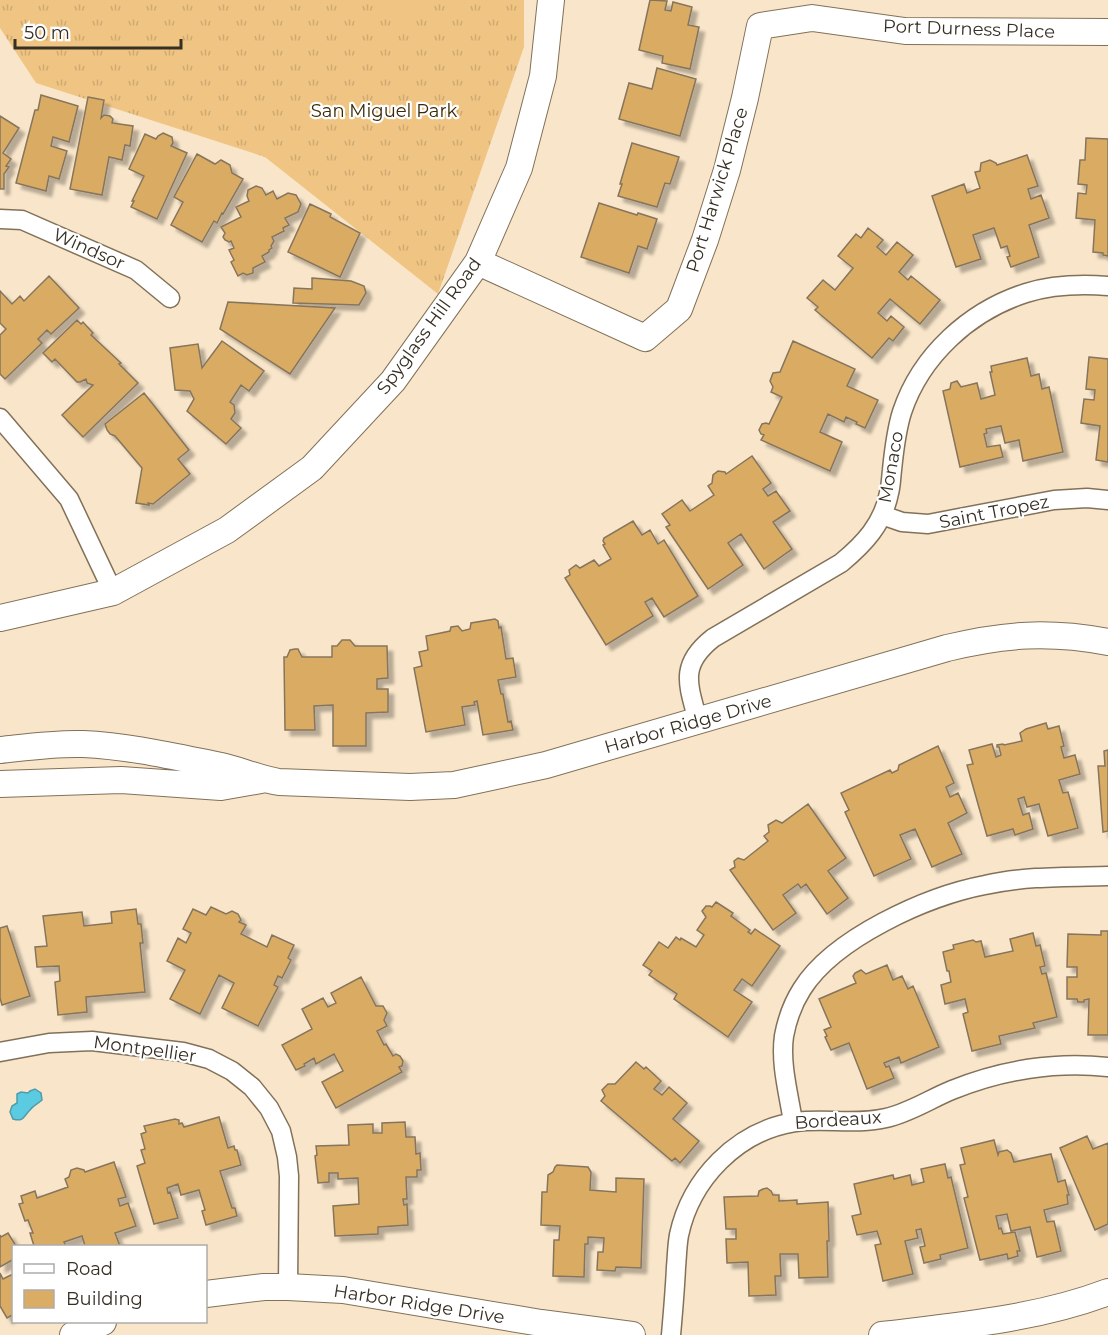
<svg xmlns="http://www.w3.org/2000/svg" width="1108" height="1335" viewBox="0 0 1108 1335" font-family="Montserrat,sans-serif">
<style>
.grass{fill:url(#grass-tufts)}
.pitch{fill:#f0c583}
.water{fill:#5bcbe1;stroke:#509ca8;stroke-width:1.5}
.building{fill:#daac64;stroke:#86755d;stroke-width:1.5;filter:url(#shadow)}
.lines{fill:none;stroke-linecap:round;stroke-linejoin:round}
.street-casing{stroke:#827158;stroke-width:21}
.secondary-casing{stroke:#827158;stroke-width:28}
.street{stroke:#fff;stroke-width:18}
.secondary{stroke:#fff;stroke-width:26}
.labels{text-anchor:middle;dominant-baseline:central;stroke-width:4.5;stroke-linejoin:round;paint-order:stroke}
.street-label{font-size:18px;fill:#362f24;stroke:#fff}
.park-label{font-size:18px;fill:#3b2907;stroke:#fff}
</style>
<defs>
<pattern id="grass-tufts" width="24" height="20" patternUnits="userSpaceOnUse" patternTransform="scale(1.5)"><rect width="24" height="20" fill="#f0c583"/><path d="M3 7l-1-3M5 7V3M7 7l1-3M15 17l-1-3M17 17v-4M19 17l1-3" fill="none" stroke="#ceaa71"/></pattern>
<filter id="shadow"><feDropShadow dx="5.5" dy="5.5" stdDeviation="1.5" flood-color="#0004"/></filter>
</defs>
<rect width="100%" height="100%" fill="#f9e6ca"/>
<path class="grass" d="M0 0H524V47L438 294 265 157 36 83 0 28Z"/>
<path class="pitch" d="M368 0H436L417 10 402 12Z"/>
<path class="water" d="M35 1089 41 1093 42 1100C39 1103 33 1106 30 1110 23 1117 24 1122 13 1119L10 1112 12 1106 17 1103V1094L21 1092 28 1093 30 1091Z"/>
<path class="building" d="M650 0 667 1 665 10 671 11 673 2 692 7 688 25 699 27 690 69 662 63 663 56 639 50Z
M657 68 696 79 680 136 619 119 629 83 652 89Z
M41 95 78 106 69 142 53 137 51 146 67 151 59 179 49 176 46 191 16 183 35 110H38Z
M88 97 104 100 101 118 104 115 110 116 113 119 112 123 133 126 130 146 125 145 122 160 109 157 102 195 70 189Z
M0 116 19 128 3 153 11 159 6 166 9 167 4 174V189H0Z
M163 133 172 137 173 143 171 146 187 153 157 219 131 207 134 201H132L144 176 129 169 145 134 156 139 158 136Z
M1086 138 1108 139V256L1103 255V253L1093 252 1095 220 1076 218 1078 193 1086 194 1087 185 1078 184 1080 160H1085Z
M632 143 679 157 670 184 665 183 657 207 618 196 622 184H620Z
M197 154 215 164 221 160 230 165 232 173 243 179 223 214 222 213 217 223 214 221 202 242 171 225 183 202 174 197Z
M1027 155 1038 186 1028 189 1031 199 1041 195 1049 218 1029 225 1039 257 1011 267 1007 257 1010 256 1007 246 1001 248 994 228 973 235 981 259 956 267 932 196 964 184 967 193 980 188 975 172 980 171 981 163 990 160 996 163 997 165Z
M256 186 262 188 266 195 273 191 277 199 288 193 296 195 301 204 298 212 285 218 289 225 283 228 284 231 272 237 274 241 271 246 272 248 269 250V252L262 256 265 262 253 268V273L247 275 243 273 238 276 231 262 234 260 229 250 234 248 231 241 229 242 225 240 223 237 225 233 221 227 241 217 236 207 249 201 247 196 248 190Z
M599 203 637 215 638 213 657 219 647 249 638 246 629 273 581 257Z
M310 204 331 214 330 217 360 233 340 277 288 252Z
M868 228 883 240 877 247 886 255 897 242 913 255 899 272 908 280 911 276 940 300 920 324 890 299 878 313 887 321 891 316 904 327 893 341 889 338 872 358 815 310 818 307 807 298 823 280 835 290 853 268 838 256 856 234 861 238Z
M49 276 79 308 51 334 47 330 38 339 42 343 5 379 0 374V335L6 329 0 323V291L12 304 20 296 24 301Z
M312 278 351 281 364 286 366 293 359 305 293 303 294 288 312 289Z
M228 302 335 308 290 374 220 329Z
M77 320 81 324 83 322 93 333 91 335 121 363 119 364 138 383 83 437 62 415 93 385 87 383 86 379 80 382H77L55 359 52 362 43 353Z
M222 341 264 371 249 391 241 385 230 402 234 405 235 413 231 419 241 428 226 444 187 411 194 399 190 391 175 390 170 348 198 344 202 368Z
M793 341 855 369 847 386 878 400 865 428 856 424 857 422 846 417 844 422 828 414 820 432 842 442 830 471 761 440 764 435 761 434 759 430 762 424 766 423 769 424 782 397 771 392 773 387 770 381 773 373 780 372Z
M1089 357 1108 359V462L1096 460 1100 426 1081 423 1084 399 1094 400 1095 390 1086 389Z
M1027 358 1031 376 1039 374 1042 389 1049 387 1063 452 1023 461 1019 440 1005 443 1001 426 986 429 987 433 984 434 987 447 1000 445 1003 457 960 467 943 391 950 389 951 383 957 381 961 387 977 383 981 399 995 395 990 372H992L991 366Z
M144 393 189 450 178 459 190 474 153 504 148 503 149 505 136 503 142 468 115 436 110 434 107 430 105 424Z
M752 456 771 483 763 489 768 496 776 491 790 511 773 522 792 549 764 569 741 534 728 543 743 565 708 589 666 527 670 525 662 514 682 500 690 511 714 495 708 486 712 483 713 475 718 471 725 472 726 474Z
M633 521 642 535 650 530 658 544 664 540 698 596 664 617 652 598 645 602 653 616 606 645 565 578 570 575 569 570 576 565 580 568 594 560 599 566 611 559 603 545 605 544 603 541 604 538Z
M495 619 498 621 499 628 501 627 506 659 513 658 516 677 498 680 501 694H503L508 722 511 721 513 730 483 735 477 701 474 702 475 705 462 707 465 725 426 732 414 668 422 666 419 652 428 650 426 636 450 631 451 627 458 626 462 631 470 629 471 623Z
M342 640H350L355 646H387L388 678 377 679V689H388V712L366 713V746H333V705L314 706 315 730H285L284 657H287L290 650 295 649H298L302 657H332V646H337Z
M1046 723 1048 729 1059 726 1064 746 1061 747 1064 758 1075 755 1080 774 1059 780 1063 793 1068 792 1078 828 1048 836 1039 804 1027 807 1024 797 1018 799 1023 815 1029 813 1033 829 1015 835 1013 829 987 836 967 765 973 764 969 750 992 744 996 757 1001 755 999 747H997V745L1003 744 1004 745 1022 741 1020 733 1026 729Z
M938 746 954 783 946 787 950 797 958 793 967 813 948 823 962 854 932 867 915 829 900 835 911 859 874 876 845 812 849 810 841 793 890 770 892 773 898 770 899 765Z
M1108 750V831L1103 832 1098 766H1105L1104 751Z
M808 804 846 858 828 871 848 898 827 914 806 884 801 888 798 884 783 895 796 913 773 930 730 870 735 867 734 861 738 858 744 860 768 841 764 836 769 832 768 825 776 820 782 823Z
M716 902 733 913 731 916 750 930 748 932 751 934 755 929 780 946 752 986 742 979 734 990 752 1002 728 1037 674 999 677 994 649 975 652 971 643 965 659 942 668 948 676 937 680 940 681 938 696 947 704 935 697 930 706 917 702 911 706 906H710L712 907Z
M211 907 226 914 232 911 238 914 241 920 239 922 246 925 241 934 267 947 272 935 294 945 288 958 291 960 282 978 278 976 274 985 278 987 258 1026 222 1008 234 983 219 975 200 1014 170 999 185 970 167 961 178 938 186 943 191 933 183 929 193 909 206 915Z
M136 909 138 924H141L143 943H140L145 992 86 997 87 1012 58 1015 55 982 60 981 59 966 37 967 35 947 47 946 43 916 82 912 84 926 112 923 111 912Z
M7 926 30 996 2 1005 0 998V928Z
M1101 931H1108V1035H1088L1089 999 1084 1000V1002H1078L1077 999H1067V977H1077V967H1067L1068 934 1101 935Z
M1033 933 1036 946 1040 945 1045 966 1040 967 1042 974 1046 973 1057 1017 1033 1023 1035 1028 999 1036 1001 1044 972 1051 963 1014 968 1012 965 999 945 1004 941 985 951 982 949 971H947L943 952 954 949 953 945 973 940 976 942 981 941 985 957 1013 951 1010 939Z
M887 965 893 980 902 976 908 989 913 986 939 1047 901 1063 899 1057 884 1063 886 1067 889 1066 894 1078 867 1089 849 1043 831 1050 825 1037 827 1036 824 1030 831 1027 819 999 856 983 853 976 855 973 861 970 866 974Z
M361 977 376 1006H383L387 1013 384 1020 387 1026 377 1031 384 1045 386 1044 393 1056 396 1054 400 1056 403 1061 402 1066 399 1067 402 1072 336 1108 322 1082 343 1071 334 1054 316 1064 314 1058 304 1064 305 1066 296 1070 282 1045 312 1029 302 1009 323 998 328 1007 336 1003 331 993Z
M636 1062 644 1069 646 1067 661 1081 654 1089 662 1095 669 1087 687 1103 673 1119 699 1141 680 1163 675 1158 672 1161 601 1101 605 1096 602 1090 608 1084H615Z
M219 1117 228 1148 234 1146 235 1150H237L241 1165 220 1171 232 1208H235L237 1216 206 1225 202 1211 205 1210 199 1190 181 1195 178 1184 167 1188 168 1193 170 1192 178 1218 154 1224 137 1166 145 1163 141 1150 145 1149 141 1134 146 1132 144 1126 175 1119 179 1120V1124L182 1123 184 1127Z
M405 1122 406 1137H415L416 1154 420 1153 421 1170H417V1177H406L407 1199H403L404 1205 407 1204 408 1225 378 1227V1234L335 1236 333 1206 359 1204 358 1178 338 1179V1173H329V1182L318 1183 315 1156 317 1155 316 1146 349 1145 348 1125 373 1124V1133H382V1123Z
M1087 1136 1093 1149 1108 1143V1224L1095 1230 1060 1148Z
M994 1140 998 1155 999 1152 1007 1150 1011 1153 1014 1162 1051 1154 1058 1182 1065 1180 1069 1195H1067L1068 1204 1044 1210 1047 1222 1054 1221 1061 1251 1037 1257 1030 1227 1011 1231 1007 1214 996 1216 999 1229 1001 1228 1003 1234 1015 1232 1020 1251H1017L1018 1256 1008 1259 1007 1254 980 1260 964 1198 968 1197 960 1165 965 1164 961 1148Z
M114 1162 126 1197 118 1199 120 1206 128 1203 136 1226 115 1233 120 1246H85L82 1236 64 1242 66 1246H34L30 1233H33L28 1220 25 1221 19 1204 23 1203 21 1196 35 1191 37 1198 68 1187 65 1179 69 1177 71 1170 77 1168 84 1170 85 1172Z
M945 1164 948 1178 951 1177 968 1248 940 1255 941 1259 924 1263 920 1247 925 1246 921 1229 916 1230 918 1238 905 1241 913 1274 883 1281 875 1245 881 1244 877 1231 857 1235 852 1216 861 1214 854 1184 893 1175 894 1179 910 1175 912 1185 924 1182 921 1169Z
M557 1165 588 1167 591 1172 590 1190 616 1192V1178L644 1179 641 1268 616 1267 615 1271 597 1270 598 1252H603L604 1238 588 1237V1244H585L584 1277 553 1276 554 1240H559L560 1226 541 1225 542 1192H547L548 1175 553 1172 555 1167Z
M767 1188 771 1191 773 1195H779V1201L797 1200V1204L828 1202 829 1241H827L828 1277 799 1278 798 1254H780L781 1276H775L776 1295 749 1296 748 1262 727 1263 726 1239H736V1229H726L724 1197 758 1196 759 1191 763 1189Z
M8 1233 16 1246H14V1259L0 1267V1235L1 1237Z
M0 1273 3 1279 13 1274 14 1275V1314L7 1318 0 1306Z"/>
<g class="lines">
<defs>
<path id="street" d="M0 219 22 220 136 270 170 298
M0 418 69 499 113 592
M882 515 902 522 928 524 1054 500 1087 498 1108 500
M698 721C688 684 679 665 713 638L841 563C864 544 883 524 889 493 891 486 891 478 892 470 894 450 896 431 902 412 921 355 970 311 1026 293 1052 285 1081 284 1108 286
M0 1052 49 1043 92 1041 183 1052 209 1059 232 1071 252 1087 269 1108 281 1131 287 1157 289 1176 288 1287
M793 1122C789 1095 780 1064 784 1036 787 1020 793 1003 802 989 834 938 927 896 985 885 1025 876 1067 877 1108 876
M671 1335C673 1312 675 1290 676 1267 677 1257 677 1246 679 1235 691 1179 737 1131 795 1122 825 1118 856 1125 886 1118 909 1113 930 1099 952 1090 1001 1070 1056 1061 1108 1067"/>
<path id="secondary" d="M478 262 645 338 679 309 705 240 727 170 745 98 760 26 812 18 905 31 1108 32
M0 618 113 592 227 530 312 468 393 381 478 262 519 168 543 76 551 0
M0 750C28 747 55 743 83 744 129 746 176 757 221 766 240 770 259 779 279 782L410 787 454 785 546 765 947 648C1005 634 1049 631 1108 642
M0 784 121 780 221 787 261 780
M206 1294 264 1287H288L343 1290 541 1323 632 1335
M73 1335 103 1322
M882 1335C957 1326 1037 1319 1108 1292"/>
</defs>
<use href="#street" class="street-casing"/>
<use href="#secondary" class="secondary-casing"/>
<use href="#street" class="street"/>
<use href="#secondary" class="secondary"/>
</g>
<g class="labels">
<g class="street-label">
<text transform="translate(969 29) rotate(2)">Port Durness Place</text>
<text transform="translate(717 190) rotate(-73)">Port Harwick Place</text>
<text transform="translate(89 249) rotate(24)">Windsor</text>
<text transform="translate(429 326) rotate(-54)">Spyglass Hill Road</text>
<text transform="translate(891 467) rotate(-80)">Monaco</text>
<text transform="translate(994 512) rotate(-11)">Saint Tropez</text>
<text transform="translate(688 724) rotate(-16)">Harbor Ridge Drive</text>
<text transform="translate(145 1049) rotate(8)">Montpellier</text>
<text transform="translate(838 1120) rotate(-4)">Bordeaux</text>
<text transform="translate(419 1304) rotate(9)">Harbor Ridge Drive</text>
</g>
<g class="park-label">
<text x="384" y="111">San Miguel Park</text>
</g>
</g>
<rect x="12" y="1245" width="195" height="78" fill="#ffffff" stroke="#afaca7" stroke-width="1.5"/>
<rect x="24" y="1264" width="30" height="9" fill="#ffffff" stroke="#afaca7" stroke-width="1.5"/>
<text x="66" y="1275" font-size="18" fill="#362f24">Road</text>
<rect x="24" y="1290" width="30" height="18" fill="#daac64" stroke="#afaca7" stroke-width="1.5"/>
<text x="66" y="1305" font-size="18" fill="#362f24">Building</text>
<path d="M15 39v9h166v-9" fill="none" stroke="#362f24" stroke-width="3"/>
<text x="24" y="39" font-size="18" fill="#362f24" stroke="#ffffff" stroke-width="4.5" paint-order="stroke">50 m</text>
</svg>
